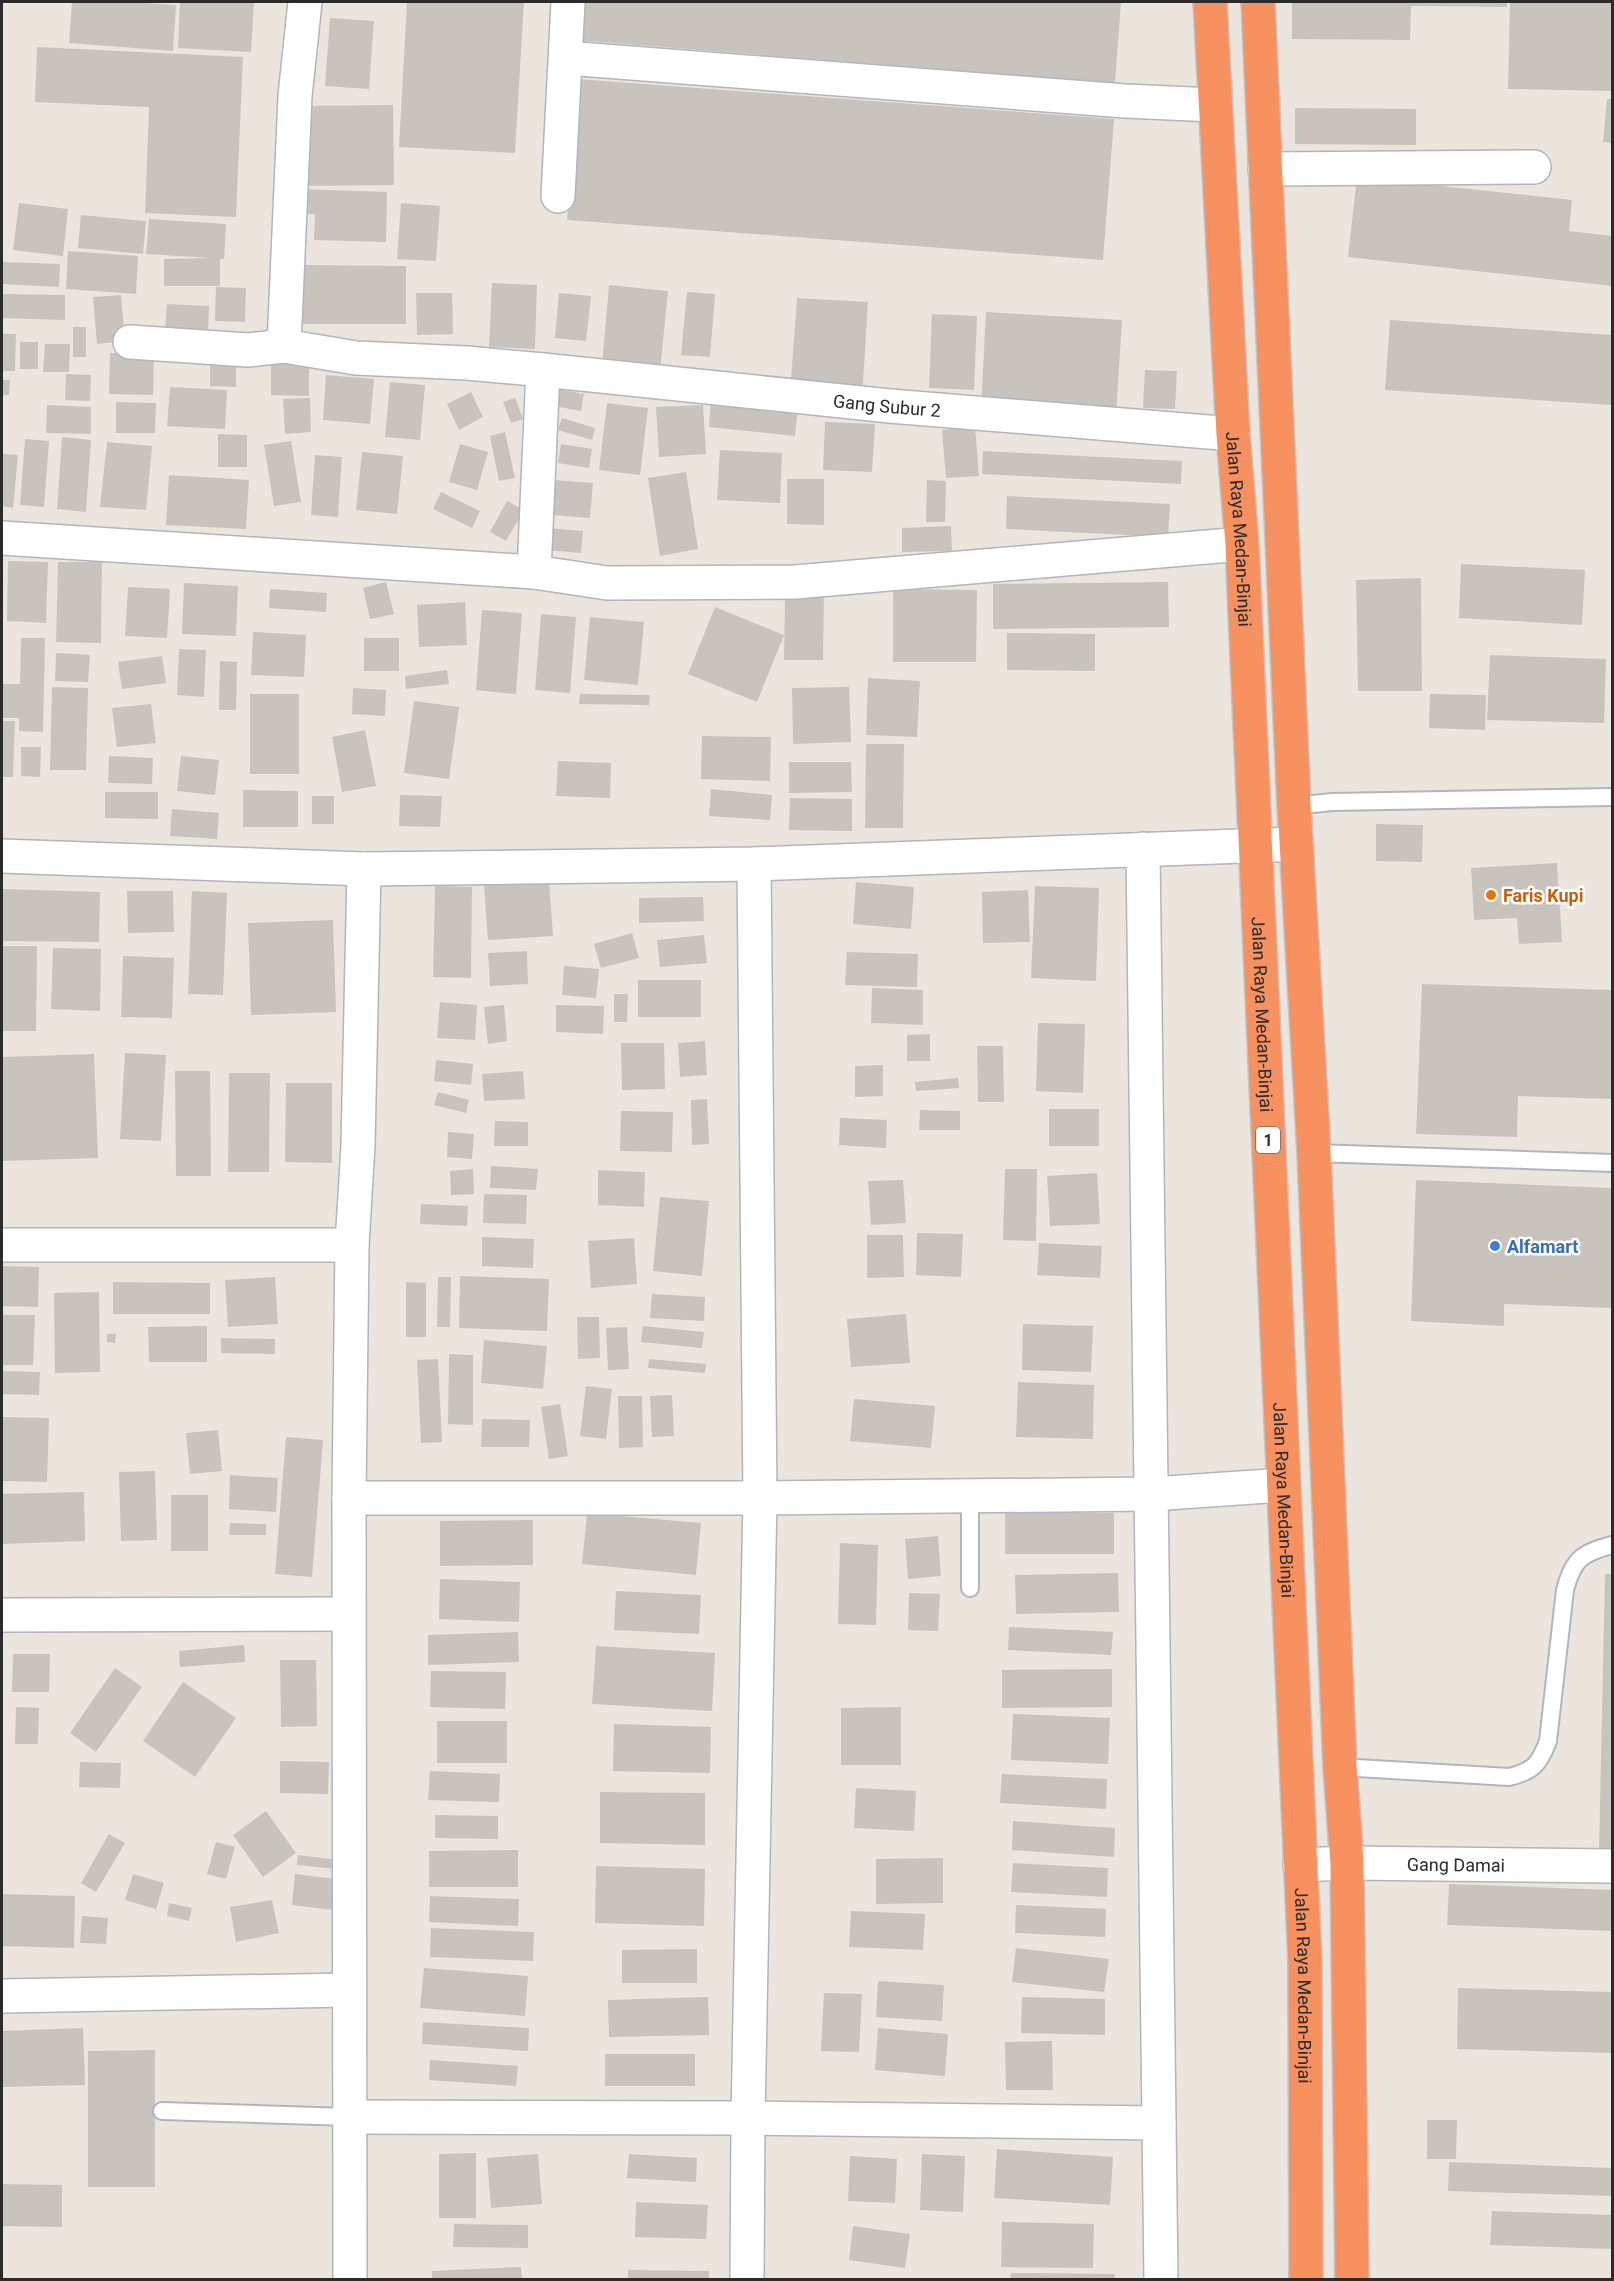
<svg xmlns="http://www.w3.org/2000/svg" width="1614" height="2281" viewBox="0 0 1614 2281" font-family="Roboto,sans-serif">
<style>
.building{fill:#c8c3bd}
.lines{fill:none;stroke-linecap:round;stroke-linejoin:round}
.lane-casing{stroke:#b1b5be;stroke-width:20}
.street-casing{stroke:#b1b5be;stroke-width:36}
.highway-casing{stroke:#c4c4c4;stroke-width:36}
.lane{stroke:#fff;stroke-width:16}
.street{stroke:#fff;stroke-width:33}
.highway{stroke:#f7915f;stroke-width:33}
.food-dot{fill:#e8710a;stroke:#fff;stroke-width:2}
.shop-dot{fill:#3f7fe0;stroke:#fff;stroke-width:2}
.labels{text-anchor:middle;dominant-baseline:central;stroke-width:5;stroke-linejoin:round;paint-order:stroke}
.shield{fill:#fff;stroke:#6b6b6b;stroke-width:1.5}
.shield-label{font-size:16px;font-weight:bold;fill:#2b2b2b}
.street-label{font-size:18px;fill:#2b2b2b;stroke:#fff}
.food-label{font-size:18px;font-weight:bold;fill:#c56008;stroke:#fff;text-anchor:start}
.shop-label{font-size:18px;font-weight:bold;fill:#366cbe;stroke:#fff;text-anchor:start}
</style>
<rect width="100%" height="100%" fill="#ece5de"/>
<path class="building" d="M72 2H130L176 5 173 51 69 43Z
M180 2H254L251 52 178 48Z
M407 2H524L515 153 399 147Z
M578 2H1121L1115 83 575 40Z
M1292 2H1507V7L1411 6 1410 40 1292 39Z
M1510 2H1612V91L1508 89Z
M330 18 374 21 369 89 325 86Z
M37 47 243 57 236 217 145 213 149 107 35 102Z
M577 79 1114 119 1103 260 567 220Z
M1607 99H1612V143L1603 142Z
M393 105 394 185 299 186 298 106Z
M1295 108 1416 109V145L1295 144Z
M1357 177 1572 200 1569 231 1612 236V286L1348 257Z
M299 189 387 192 386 242 314 240 315 214H298Z
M19 203 68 209 63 256 13 250Z
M401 203 440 206 436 261 397 259Z
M81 215 146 221 143 254 78 248Z
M149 219 226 224 224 259H220V286H164V259L212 258 146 254Z
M68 251 138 256 136 294 66 289Z
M2 262 60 264 59 287 2 284Z
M301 265 406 266V324H300Z
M492 283 537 285 535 349 489 347Z
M609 285 668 291 660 372 602 366Z
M216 287 246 288 245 322 215 321Z
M687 292 715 294 710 357 681 355Z
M416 293H452L453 334 417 335Z
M559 293 591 296 586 341 555 338Z
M2 294 65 295V320L2 318Z
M121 295 125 341 97 344 93 297Z
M797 298 868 302 862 398 790 392Z
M167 304 209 306 208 333 165 331Z
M986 312 1122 320 1116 415 981 408Z
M932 314 977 316 974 390 929 388Z
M1390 320 1612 335V405L1385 390Z
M73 327H86V357H73Z
M2 334H16L15 371H2Z
M20 342H38V369H20Z
M45 344H70L69 372H43Z
M110 353H154L153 395 109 394Z
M210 354 236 355V387L210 386Z
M271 359 309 360V396L271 395Z
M1145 370 1177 371 1175 409 1143 408Z
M66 374 91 375 90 401 65 400Z
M326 375 374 379 370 424 323 420Z
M2 380H10L9 395H2Z
M390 382 425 385 420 440 385 437Z
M170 387 227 390 225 429 167 426Z
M552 388 584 394 581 411 549 405Z
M471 392 483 417 459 430 447 404Z
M310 398 311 432 285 434 283 399Z
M515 398 523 419 511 423 503 402Z
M711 399 798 408 795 436 709 427Z
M116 402 156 403 155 433H116Z
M607 403 648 408 640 475 599 470Z
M47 405 91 407V434L46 433Z
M703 405 706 454 659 457 656 407Z
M562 418 595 428 592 440 558 430Z
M825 422 875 424 872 472 823 470Z
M975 427 979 476 946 478 942 430Z
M505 432 515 478 499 481 490 436Z
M218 434 247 435V467H218Z
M62 437 91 440 86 512 57 509Z
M25 439 49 441 44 507 20 505Z
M291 441 301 502 274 506 264 445Z
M107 442 152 446 146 510 100 507Z
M460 444 488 452 477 490 449 482Z
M561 444 592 449 589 468 558 463Z
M720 450 782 453 780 503 717 500Z
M983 451 1182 461 1181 484 982 474Z
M362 452 403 456 397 514 356 510Z
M2 454 18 455 13 508 2 506Z
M315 455 342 457 338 517 311 515Z
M686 472 698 549 660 556 648 478Z
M169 475 249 480 246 529 166 525Z
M787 479H824V525L787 524Z
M554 480 593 483 590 518 551 515Z
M927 480 946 481 945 522H926Z
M441 492 480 511 472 528 433 509Z
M1007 496 1170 504 1168 537 1006 529Z
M507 501 524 510 506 541 490 532Z
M951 526 952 551 902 552V528Z
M548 528 583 531 581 553 546 550Z
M8 561 48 562 46 623 7 621Z
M58 562H102L101 643 56 642Z
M1461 564 1585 570 1582 625 1459 618Z
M1421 578 1422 691H1358L1356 580Z
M386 582 394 614 370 619 363 588Z
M1168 582 1169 627 993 629V584Z
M184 583 238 586 236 636 182 634Z
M128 587 170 589 167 638 125 636Z
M270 589 327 593 326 612 269 608Z
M893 589 977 590 976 662H893Z
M785 593 824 594 823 660H784Z
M465 602 467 645 419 647 417 605Z
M715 607 784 635 757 702 688 674Z
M482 610 522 613 516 694 476 690Z
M541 614 576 617 570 693 535 690Z
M590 617 644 622 638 685 584 680Z
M253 632 306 635 304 677 251 675Z
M1007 633 1095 634V671L1007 670Z
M21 638H45L43 732 19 731V718H2V684H20Z
M364 638H399V671H364Z
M179 649 206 650 204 697 177 695Z
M56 653 90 655 88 682 55 681Z
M1490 655 1606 659 1604 723 1487 720Z
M162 656 166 683 122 689 118 662Z
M220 661 237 662 236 710H219Z
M447 670 449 684 406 689 405 676Z
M868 678 920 681 917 737 866 735Z
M52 687 88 688 86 770H50Z
M849 687 851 742 793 744 792 688Z
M353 688 386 690 385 716 352 714Z
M250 694H299V774H250Z
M580 694 650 695 649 705 579 704Z
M1430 694 1486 695 1485 730 1429 728Z
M414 701 459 707 449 779 404 773Z
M151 704 156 743 117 747 112 708Z
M2 721H15L13 777H2Z
M365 730 376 786 342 792 332 737Z
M702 736 771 737 770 781 701 779Z
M866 744H904L903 828H865Z
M21 747H41L40 777 21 776Z
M109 756 153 758 152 784 108 783Z
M181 756 219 760 215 795 177 791Z
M558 761 611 763 610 798 556 796Z
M789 762H851L852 792 789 793Z
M711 789 772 795 770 820 709 816Z
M243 790 298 791V827H243Z
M105 792H158V819L105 818Z
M400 795 442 796 440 827 399 826Z
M312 796H334V824H312Z
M790 798 852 799V831L789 830Z
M172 809 219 813 217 839 170 836Z
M1376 824 1423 825 1422 862 1376 861Z
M1557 863 1562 942 1519 944 1517 918 1474 920 1471 868Z
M548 868 553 936 488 940 483 872Z
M856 882 914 887 911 929 853 924Z
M435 886 472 887 471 978 433 977Z
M1035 886 1099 888 1096 981 1031 978Z
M2 889 100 892 99 942 2 941Z
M1028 890 1030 942 983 943 982 892Z
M127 891H173L174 932 128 933Z
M192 891 227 893 223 995 188 994Z
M703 897 704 921 639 923V898Z
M333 920 336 1012 251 1015 248 923Z
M632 933 639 958 601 968 594 944Z
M704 935 707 963 660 967 657 940Z
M2 946H37L36 1031H2Z
M53 948 101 949 100 1011 51 1009Z
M527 951 528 984 490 986 488 953Z
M847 952 918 954 917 987 845 985Z
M123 956 174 958 172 1018 121 1017Z
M564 966 599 969 596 998 562 995Z
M638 980H701V1017H638Z
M1422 984 1612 990V1099L1518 1096 1517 1137 1416 1134Z
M872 988 923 990V1025L871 1023Z
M614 994H628L627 1022H614Z
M440 1002 477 1005 475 1040 437 1038Z
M504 1005 507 1041 488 1044 484 1007Z
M556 1005 604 1006 603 1034 556 1032Z
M1038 1023 1085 1024 1083 1093 1036 1091Z
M930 1034V1061H907V1035Z
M705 1041 707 1075 680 1077 678 1043Z
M621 1043H664L665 1089 622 1090Z
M977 1046H1003L1004 1102H978Z
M125 1053 166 1055 161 1141 120 1139Z
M94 1054 98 1158 2 1161V1057Z
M436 1060 473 1064 471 1085 434 1081Z
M883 1065V1096L855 1097V1066Z
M175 1071H210L211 1176H176Z
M523 1071 525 1099 484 1101 482 1074Z
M229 1073H270L269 1172H228Z
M958 1078 959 1088 916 1091 915 1082Z
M286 1083H332V1163L285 1162Z
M438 1092 469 1100 466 1113 434 1105Z
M707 1099 709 1144 692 1145 691 1100Z
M1049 1109H1099V1146H1049Z
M920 1110 960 1111V1130H919Z
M621 1111 673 1112 672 1152 620 1151Z
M840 1118 887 1120 886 1148 839 1145Z
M495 1121 528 1122V1146H494Z
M448 1132 474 1134 472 1159 447 1157Z
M491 1166 538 1169 536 1190 490 1188Z
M473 1169 474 1194 451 1195 450 1171Z
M1005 1169H1037L1036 1241 1003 1240Z
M598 1170 645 1172 644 1207 598 1205Z
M1097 1173 1100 1224 1050 1226 1047 1176Z
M903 1180 906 1223 871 1225 868 1181Z
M1416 1180 1612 1188V1308L1504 1304V1326L1411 1321Z
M484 1194 527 1195 526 1224 483 1223Z
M660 1197 709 1201 702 1276 653 1271Z
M421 1204 468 1206 467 1226 420 1224Z
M917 1233 963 1234 961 1277 916 1275Z
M867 1235H903L904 1277 867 1278Z
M482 1237 534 1239 533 1268 482 1266Z
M634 1238 637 1284 591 1288 588 1241Z
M1039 1243 1102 1246 1100 1278 1037 1275Z
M2 1266 39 1267 38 1307 2 1306Z
M460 1276 549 1279 547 1331 459 1328Z
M275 1277 278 1324 228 1327 225 1280Z
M438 1277H451L450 1327H437Z
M113 1282 210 1283V1314H113Z
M406 1282 426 1283V1337H406Z
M99 1292 100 1372 55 1373 54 1293Z
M652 1294 705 1297 704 1321 650 1318Z
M906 1314 910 1363 851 1367 847 1319Z
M2 1315H35L33 1365H2Z
M577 1317H599L600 1358 578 1359Z
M1023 1324 1093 1326 1091 1372 1022 1370Z
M207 1326V1362H149L148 1327Z
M643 1326 704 1332 702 1348 641 1342Z
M627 1327 629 1369 608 1370 606 1328Z
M107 1334H116L115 1343 107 1342Z
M221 1338 275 1339V1354L221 1353Z
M484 1340 547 1346 543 1389 481 1383Z
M449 1354 473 1355V1425L448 1424Z
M438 1359 442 1442 421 1443 417 1360Z
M649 1359 706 1364 705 1373 648 1368Z
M2 1371 40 1372 39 1395 2 1394Z
M1018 1382 1094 1385 1093 1439 1016 1437Z
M586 1386 612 1389 606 1439 580 1436Z
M672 1395 674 1436 652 1437 650 1396Z
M618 1396H642L643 1447 619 1448Z
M854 1399 935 1406 931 1448 850 1441Z
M560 1404 568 1456 549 1459 541 1407Z
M2 1417 49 1418 47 1482 2 1481Z
M482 1419 530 1420 529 1447H481Z
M218 1430 222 1471 190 1474 186 1433Z
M286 1437 323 1440 312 1577 275 1574Z
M155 1471 157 1540 121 1541 119 1472Z
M230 1475 278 1478 276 1512 229 1509Z
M84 1492 85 1541 2 1544V1494Z
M171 1495H208V1551H171Z
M587 1513 701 1523 696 1575 582 1564Z
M1005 1513H1114V1554H1005Z
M533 1520V1565L440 1566V1521Z
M230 1523 266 1524V1535H229Z
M938 1536 941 1576 908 1579 905 1539Z
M840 1543 878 1545 876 1625 838 1624Z
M1118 1573 1119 1612 1016 1614 1015 1575Z
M1605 1574H1612V1851H1599Z
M440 1579 520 1582 519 1622 439 1619Z
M616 1591 701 1595 699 1634 614 1630Z
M909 1593 940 1594 938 1631 908 1630Z
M1009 1627 1113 1632 1111 1655 1008 1650Z
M518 1632 519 1662 428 1665V1635Z
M244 1645 245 1662 180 1667 179 1651Z
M596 1646 715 1653 712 1711 592 1704Z
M13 1654H50L49 1692H12Z
M280 1660H316L317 1726 281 1727Z
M115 1668 142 1687 96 1752 70 1733Z
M1112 1669V1707L1002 1708V1670Z
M431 1671 506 1672 505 1709 430 1707Z
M183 1682 236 1718 195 1777 143 1741Z
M16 1707 39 1708 38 1744H15Z
M901 1707V1765H841V1708Z
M1013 1714 1110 1718 1108 1764 1011 1760Z
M437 1721H507V1763H437Z
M614 1724 711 1727 710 1773 613 1771Z
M280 1761 329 1762 328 1794 280 1793Z
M80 1762 121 1763 120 1788 79 1787Z
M430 1771 500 1774 499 1802 428 1800Z
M1002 1774 1107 1779 1106 1809 1000 1803Z
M856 1788 916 1791 914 1831 854 1828Z
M600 1792 705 1793V1845L600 1843Z
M266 1811 296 1853 263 1877 233 1835Z
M435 1815 498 1816V1839L435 1838Z
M1013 1821 1115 1828 1114 1857 1012 1850Z
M109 1834 125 1843 96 1892 81 1883Z
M216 1842 235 1847 226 1879 207 1874Z
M518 1850V1887H429V1851Z
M298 1855 338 1860 337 1869 297 1865Z
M943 1858V1903L876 1904V1859Z
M1013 1863 1108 1868 1107 1897 1011 1892Z
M596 1866 705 1869 704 1926 595 1923Z
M133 1874 164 1883 156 1909 125 1900Z
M295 1874 336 1879 333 1910 292 1905Z
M1449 1884 1612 1890V1931L1447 1925Z
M2 1894 75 1896 74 1948 2 1946Z
M430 1896 519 1899 518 1926 429 1922Z
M272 1900 279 1933 236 1942 230 1907Z
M169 1903 192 1908 189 1921 167 1916Z
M1016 1905 1106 1909 1105 1937 1015 1933Z
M851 1911 925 1914 923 1950 849 1947Z
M82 1916 108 1918 106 1944 80 1943Z
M431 1928 534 1932 533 1961 430 1957Z
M1016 1948 1109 1959 1104 1992 1012 1982Z
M697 1949V1983H622V1950Z
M424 1968 528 1976 525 2016 420 2008Z
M878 1981 944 1985 942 2021 876 2017Z
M1458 1988 1612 1992V2053L1457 2049Z
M824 1993 862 1994 859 2052 821 2051Z
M708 1997 709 2035 609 2037 608 2000Z
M1022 1997 1105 1999V2035L1021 2033Z
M423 2022 529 2028 528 2051 422 2044Z
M83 2028 85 2085 2 2087V2031Z
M878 2028 948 2034 945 2076 875 2070Z
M1052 2041 1053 2090H1006L1005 2042Z
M155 2050V2187H88V2051Z
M605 2054H695V2086H605Z
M430 2060 518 2066 516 2086 429 2080Z
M1427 2120H1457L1456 2159H1427Z
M997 2149 1113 2157 1110 2205 994 2198Z
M476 2153V2218H439V2154Z
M538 2154 542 2204 491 2208 487 2158Z
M629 2154 697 2158 696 2182 627 2178Z
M922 2154 965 2156 963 2212 920 2210Z
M850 2156 897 2159 895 2203 848 2201Z
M1449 2162 1612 2168V2196L1448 2191Z
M2 2184 62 2185V2227L2 2226Z
M636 2202 708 2205 706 2239 635 2237Z
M1492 2211 1612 2215V2249L1490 2245Z
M1002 2222 1094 2224 1093 2268 1001 2267Z
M454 2224 528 2225V2248L453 2247Z
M853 2226 910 2234 905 2268 849 2260Z
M521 2267 522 2280H432V2271Z
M628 2270 709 2271V2280H628Z
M1011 2273 1115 2274 1114 2280H1010Z"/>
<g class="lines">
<defs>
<path id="lane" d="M1294 806 1332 802 1612 797
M1314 1153 1612 1163
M970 1497V1588
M1340 1767 1509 1777C1533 1771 1539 1765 1548 1741L1565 1590C1573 1559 1582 1553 1612 1545
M162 2111 350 2117"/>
<g id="street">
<path id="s1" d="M305 2 295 96 284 346 356 358 467 363 543 370 890 406 1233 434"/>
<path d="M566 58 1125 101 1214 105"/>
<path d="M1265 169 1534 167"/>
<path d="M558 196 568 2"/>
<path d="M130 342 248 350 284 346"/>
<path d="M2 538 534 572 607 583 795 582 1242 544"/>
<path d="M534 572 543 370"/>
<path d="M1143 849 1161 2280"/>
<path d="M2 856 364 869 754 864 1296 844"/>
<path d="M2 1245H352"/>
<path d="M349 1498H760L1152 1494 1283 1485"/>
<path d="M2 1615 348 1614"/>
<path id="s2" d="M1300 1865 1347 1863 1612 1866"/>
<path d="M2 1996 349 1990"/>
<path d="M350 2117 748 2118 1159 2123"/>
<path d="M350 2280 349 1498 352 1245 358 1145 364 869"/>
<path d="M747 2280 748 2118 760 1498 754 864"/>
</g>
<g id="highway">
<path id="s3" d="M1210 2 1233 434 1242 544 1305 1963 1306 2280"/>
<path d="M1258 2 1294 806 1314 1153 1340 1767 1347 1863 1352 2280"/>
</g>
</defs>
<use href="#lane" class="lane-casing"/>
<use href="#street" class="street-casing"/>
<use href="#highway" class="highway-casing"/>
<use href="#lane" class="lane"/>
<use href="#street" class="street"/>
<use href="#highway" class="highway"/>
</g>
<circle class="food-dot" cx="1491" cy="895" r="6"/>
<circle class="shop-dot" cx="1495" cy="1246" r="6"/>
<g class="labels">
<rect class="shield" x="1256" y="1127" width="24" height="26" rx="4.5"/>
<g class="shield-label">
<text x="1268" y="1140">1</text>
</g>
<g class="street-label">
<text stroke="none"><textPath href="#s1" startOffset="951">Gang Subur 2</textPath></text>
<text stroke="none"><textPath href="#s3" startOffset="528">Jalan Raya Medan-Binjai</textPath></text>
<text stroke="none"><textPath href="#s3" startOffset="1014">Jalan Raya Medan-Binjai</textPath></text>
<text stroke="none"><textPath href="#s3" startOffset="1500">Jalan Raya Medan-Binjai</textPath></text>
<text stroke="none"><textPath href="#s2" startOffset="156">Gang Damai</textPath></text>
<text stroke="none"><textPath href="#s3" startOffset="1986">Jalan Raya Medan-Binjai</textPath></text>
</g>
<g class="food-label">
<text x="1503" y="895">Faris Kupi</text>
</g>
<g class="shop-label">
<text x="1507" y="1246">Alfamart</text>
</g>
</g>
<rect width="1614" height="2281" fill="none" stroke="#2b2b2b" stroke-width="6"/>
</svg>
